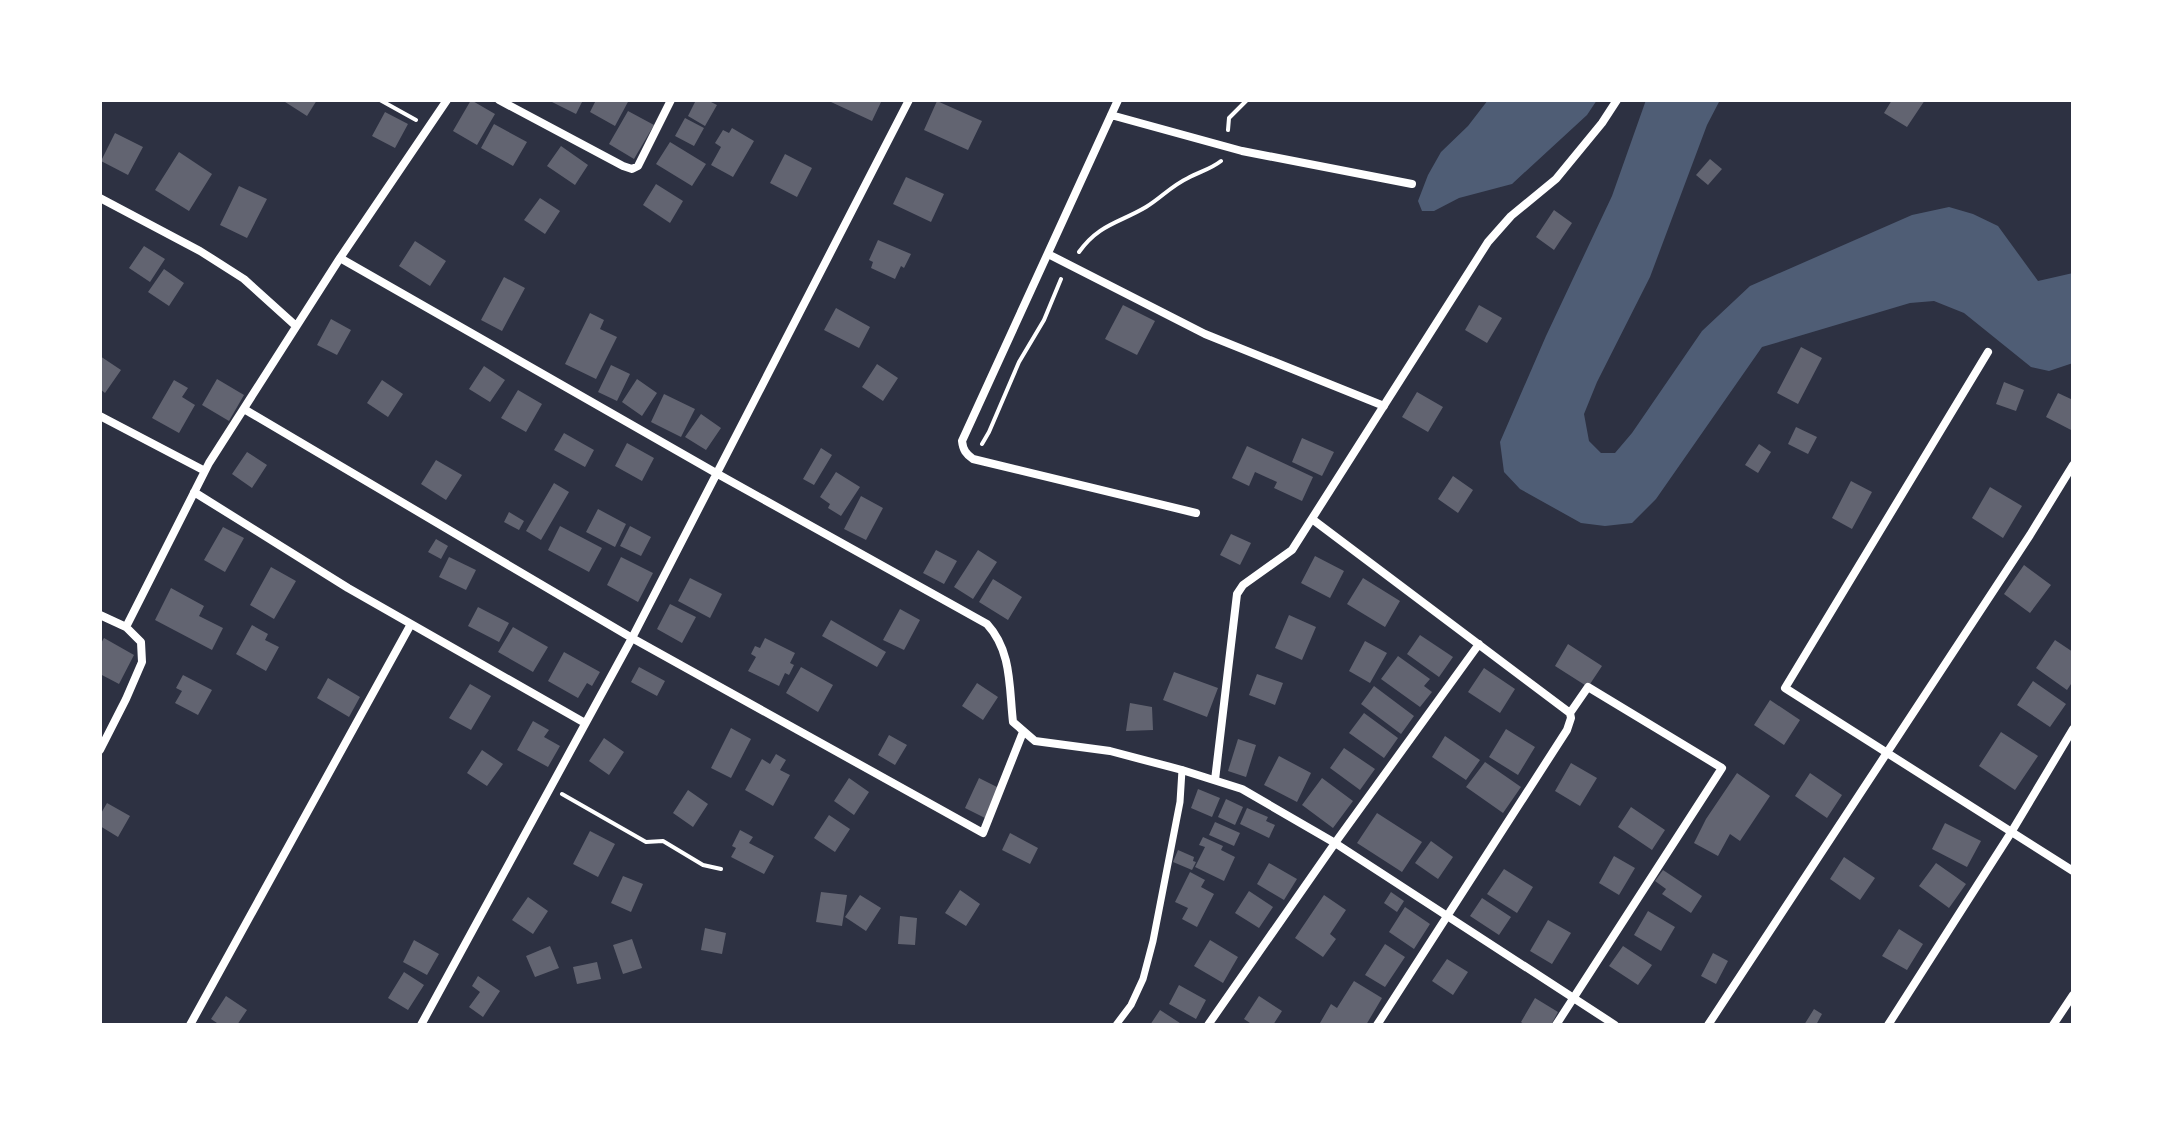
<svg xmlns="http://www.w3.org/2000/svg" width="2173" height="1125" viewBox="0 0 2173 1125" font-family="Quicksand,sans-serif">
<style>
.water{fill:#4f5d75}
.building{fill:#626471}
.lines{fill:none;stroke-linecap:round;stroke-linejoin:round}
.path{stroke:#fff;stroke-width:4}
.pedestrian{stroke:#fff;stroke-width:7}
.minor{stroke:#fff;stroke-width:8}
</style>
<rect width="100%" height="100%" fill="#2d3142"/>
<path class="water" d="M1488 100H1597L1587 115 1512 184 1459 198 1434 211H1422L1418 201 1428 175 1441 152 1468 126Z
M1646 100H1720L1707 125 1650 277 1597 382 1584 414 1589 441 1601 453H1615L1632 433 1702 331 1750 286 1912 215 1949 207 1973 214 1998 226 2038 281 2073 273V363L2049 371 2031 367 1964 313 1934 301 1910 303 1762 347 1656 499 1632 523 1605 526 1581 523 1520 489 1504 472 1500 442 1546 336 1612 196Z"/>
<path class="building" d="M282 100H317L307 116Z
M471 100 495 114 477 145 453 131Z
M548 100H583L576 114Z
M596 100H629L615 126 590 112Z
M696 100H707L717 105 705 126 688 116Z
M833 100H882L872 121 831 102Z
M1892 100H1925L1907 127 1884 113Z
M937 101 982 121 968 150 924 130Z
M628 111 654 125 634 159 609 144Z
M385 112 408 124 395 148 372 136Z
M685 118 704 128 694 146 675 136Z
M494 124 527 142 513 166 481 148Z
M732 128 754 141 733 177 711 165 721 147 715 143 723 130 729 133Z
M115 133 143 147 128 175 101 161Z
M670 142 706 164 692 186 656 164Z
M561 146 588 165 575 185 547 166Z
M179 152 212 174 189 211 155 190Z
M785 154 812 168 797 197 770 183Z
M1710 159 1722 169 1708 185 1696 175Z
M906 177 944 194 931 222 893 204Z
M656 184 683 201 670 223 643 205Z
M239 186 267 199 247 238 220 225Z
M540 198 560 211 545 234 524 220Z
M1554 210 1572 223 1554 250 1536 237Z
M878 240 911 254 904 268 901 266 895 279 871 268 873 262 869 260Z
M415 241 446 261 430 286 399 266Z
M144 246 165 259 150 282 129 268Z
M164 269 184 283 169 306 148 292Z
M504 277 525 288 502 331 481 320Z
M1123 305 1155 321 1137 355 1105 339Z
M1479 305 1502 318 1487 343 1465 330Z
M836 308 870 327 859 348 824 330Z
M590 313 604 320 600 329 617 337 596 379 565 364Z
M331 319 351 330 337 355 317 345Z
M1801 347 1822 358 1798 404 1777 393Z
M100 356 121 370 105 393 100 389Z
M877 364 898 378 883 401 862 387Z
M611 365 630 374 617 401 598 392Z
M484 366 505 380 490 402 469 389Z
M217 379 244 395 229 421 202 405Z
M637 379 657 393 642 416 622 402Z
M174 380 188 388 182 397 195 405 179 433 152 418Z
M382 380 403 394 388 417 367 403Z
M2004 382 2024 390 2016 411 1996 404Z
M518 390 542 404 526 432 501 418Z
M1417 392 1443 407 1428 432 1402 417Z
M2058 393 2073 400V431L2046 417Z
M664 394 695 409 681 437 651 422Z
M701 414 721 428 706 450 685 437Z
M1796 427 1817 437 1808 454 1788 444Z
M564 433 594 450 585 467 554 450Z
M1302 438 1334 452 1322 476 1292 462Z
M627 443 654 458 642 481 615 466Z
M1759 444 1771 452 1758 473 1745 465Z
M1247 446 1313 477 1302 501 1274 488 1277 482 1255 472 1249 486 1232 478Z
M821 448 832 455 814 485 803 479Z
M247 452 267 465 252 488 232 474Z
M436 460 462 475 446 500 421 484Z
M836 472 860 487 841 516 828 508 830 504 820 497Z
M1453 476 1473 490 1458 513 1438 499Z
M1851 481 1872 492 1852 529 1832 518Z
M554 483 569 492 541 540 526 531Z
M1990 487 2022 506 2003 538 1972 518Z
M861 496 883 508 866 540 844 529Z
M598 509 626 524 615 547 586 532Z
M509 512 524 521 519 530 504 522Z
M560 526 602 548 589 572 548 550Z
M630 526 651 537 641 556 620 546Z
M223 527 244 538 225 572 204 560Z
M1231 534 1251 543 1240 565 1220 555Z
M436 539 448 546 441 559 428 552Z
M936 550 957 561 944 584 923 573Z
M978 550 997 562 973 599 954 587Z
M1315 556 1344 571 1330 598 1301 583Z
M449 557 476 570 466 590 439 577Z
M621 557 653 573 638 602 607 585Z
M2024 565 2051 585 2030 613 2004 594Z
M271 567 296 581 274 619 250 605Z
M690 578 722 594 710 618 678 601Z
M1363 578 1400 601 1385 627 1347 604Z
M993 579 1022 597 1008 620 979 602Z
M171 588 204 606 199 616 223 628 212 650 155 620Z
M670 604 696 617 682 643 657 629Z
M478 607 509 623 499 642 468 626Z
M900 609 920 620 904 650 883 640Z
M1289 615 1316 627 1302 660 1275 648Z
M831 620 886 652 877 667 822 636Z
M252 625 268 634 265 640 279 647 266 671 236 654Z
M513 627 548 647 533 672 498 652Z
M1420 635 1453 657 1439 677 1407 654Z
M104 638 134 655 119 684 100 674V645Z
M765 638 795 653 790 663 794 665 789 675 785 673 779 686 748 671 756 657 751 654 755 646 760 648Z
M2055 640 2073 652V681L2067 690 2036 668Z
M1365 641 1387 653 1370 683 1349 671Z
M1568 644 1602 666 1588 687 1555 666Z
M564 652 600 672 592 686 587 683 578 698 548 681Z
M1398 656 1430 679 1424 686 1432 692 1420 707 1381 679Z
M639 667 665 681 657 696 631 682Z
M801 667 833 685 818 712 786 693Z
M1484 668 1515 689 1500 713 1468 692Z
M1174 672 1218 688 1207 717 1163 700Z
M1257 674 1283 683 1275 705 1249 695Z
M183 675 212 690 198 715 175 703 182 691 176 688Z
M328 678 360 697 349 717 317 698Z
M2033 681 2066 704 2050 727 2017 705Z
M977 683 998 697 983 720 962 706Z
M470 684 491 696 471 730 449 718Z
M1374 686 1414 716 1401 734 1361 704Z
M1770 700 1800 720 1784 745 1754 725Z
M1130 703 1152 707 1153 730 1126 731Z
M1364 713 1398 738 1384 758 1349 733Z
M533 721 549 730 544 737 560 746 548 767 517 750Z
M731 728 751 739 731 778 711 768Z
M1506 729 1535 747 1518 775 1489 757Z
M2001 732 2038 756 2015 790 1979 766Z
M889 735 907 745 895 765 878 755Z
M1445 736 1480 760 1466 780 1432 757Z
M604 738 624 752 609 775 589 761Z
M1238 739 1256 745 1246 777 1228 771Z
M1344 748 1375 769 1360 790 1330 768Z
M482 750 503 764 487 786 467 773Z
M776 754 786 760 780 770 790 775 773 806 745 790 762 759 770 764Z
M1279 756 1311 773 1297 802 1264 785Z
M1485 762 1521 787 1503 813 1466 787Z
M1571 763 1597 778 1580 806 1555 791Z
M1737 773 1770 796 1740 841 1730 834 1718 856 1694 843 1706 819Z
M1810 773 1842 795 1827 818 1795 796Z
M849 778 869 792 854 815 834 801Z
M979 778 999 788 985 818 965 808Z
M1322 778 1353 801 1333 828 1302 805Z
M1198 789 1220 798 1212 817 1191 808Z
M688 790 708 804 693 827 673 813Z
M1226 799 1243 807 1235 825 1218 817Z
M107 803 130 816 118 837 100 826V815Z
M1631 807 1665 830 1652 850 1618 827Z
M1247 808 1268 817 1266 821 1275 825 1269 838 1240 824Z
M1377 813 1422 842 1402 872 1357 843Z
M829 815 850 829 835 852 814 838Z
M1215 822 1240 833 1234 846 1209 835Z
M1945 823 1981 841 1967 867 1932 849Z
M740 830 753 837 749 843 774 856 764 874 731 857 736 848 732 846Z
M590 831 615 844 598 877 573 864Z
M1010 833 1038 848 1030 864 1002 850Z
M1203 837 1223 846 1221 850 1235 857 1224 881 1195 867 1205 847 1199 845Z
M1431 841 1453 857 1438 879 1415 863Z
M1178 850 1194 857 1193 861 1196 862 1192 870 1173 862Z
M1614 856 1635 868 1619 895 1599 883Z
M1844 857 1875 878 1860 900 1830 879Z
M1269 863 1297 879 1284 900 1257 884Z
M1936 863 1966 884 1949 908 1919 886Z
M1504 869 1533 887 1517 913 1487 894Z
M1663 870 1702 896 1691 913 1662 894 1666 889 1655 881Z
M1190 872 1205 880 1201 887 1214 894 1197 927 1182 919 1188 908 1175 902Z
M623 876 643 884 631 912 611 903Z
M960 890 980 904 966 926 945 913Z
M1249 891 1273 907 1259 928 1235 913Z
M821 892 847 895 842 926 816 922Z
M1391 892 1404 901 1397 912 1384 903Z
M860 895 881 908 866 931 845 917Z
M1324 895 1346 910 1330 934 1336 939 1323 957 1295 938Z
M528 897 548 911 533 934 512 920Z
M1482 898 1511 917 1499 935 1470 916Z
M1405 907 1430 924 1414 949 1389 932Z
M1648 911 1675 927 1661 951 1634 935Z
M900 916 917 918 915 945 898 944Z
M1548 920 1571 933 1552 964 1530 951Z
M705 928 726 933 722 954 701 950Z
M1899 929 1923 944 1907 970 1882 956Z
M632 939 642 968 623 974 613 945Z
M414 940 439 954 427 975 403 962Z
M1210 940 1238 957 1223 983 1194 966Z
M1385 944 1405 957 1385 987 1365 975Z
M550 946 559 968 535 977 526 956Z
M1623 946 1652 965 1638 985 1609 966Z
M1713 953 1728 961 1716 984 1701 976Z
M1447 959 1468 972 1453 995 1432 981Z
M597 962 601 979 577 984 573 967Z
M404 972 424 985 408 1010 388 998Z
M478 976 500 991 483 1017 469 1007 480 992 472 986Z
M1354 981 1382 998 1366 1025H1324L1320 1023 1331 1004 1337 1008Z
M1179 985 1206 1000 1196 1019 1169 1004Z
M226 996 247 1010 237 1025H220L211 1019Z
M1259 996 1282 1011 1273 1025H1253L1244 1019Z
M1535 998 1558 1012 1551 1025H1525L1521 1022Z
M1814 1009 1822 1014 1816 1025H1804Z
M1160 1010 1183 1025H1150Z"/>
<g class="lines">
<path class="path" d="M380 100 416 120
M1228 130 1229 118 1247 100
M1079 252C1099 224 1119 223 1146 207 1161 198 1171 186 1188 178 1199 172 1211 169 1221 161
M982 444 989 432 1019 362 1044 320 1061 279
M562 794 646 842 663 841 703 865 721 869"/>
<path class="pedestrian" d="M1116 1025 1131 1005 1143 979 1153 941 1180 802 1182 770"/>
<path class="minor" d="M499 100 623 166 632 169 638 166 671 100
M1118 100 962 441C963 450 966 454 973 459L1196 513
M1111 115 1242 151 1412 184
M100 198 200 251 244 279 296 326
M1048 254 1205 334 1384 406
M340 258 716 473 987 624C1012 651 1009 687 1013 722L1035 741 1110 751 1182 770 1242 789 1335 843 1615 1025
M1988 352 1785 688 2073 871
M244 409 632 638 983 833 1023 732
M100 416 205 471
M194 492 348 588 585 723
M1312 519 1570 713 1571 718 1567 730 1377 1025
M100 615 126 627 141 642 142 662 126 699 100 750
M126 627 209 463 340 258 447 100
M1215 780 1237 594 1243 585 1292 550 1488 242 1511 216 1556 179 1602 123 1617 100
M190 1025 411 624
M421 1025 632 638 909 100
M1208 1025 1335 843 1479 644
M1556 1025 1722 768 1588 687 1570 713
M1708 1025 2030 535 2073 465
M1888 1025 2012 831 2073 729
M2053 1025 2073 995"/>
</g>
<rect width="2173" height="1125" fill="none" stroke="#ffffff" stroke-width="204"/>
</svg>
